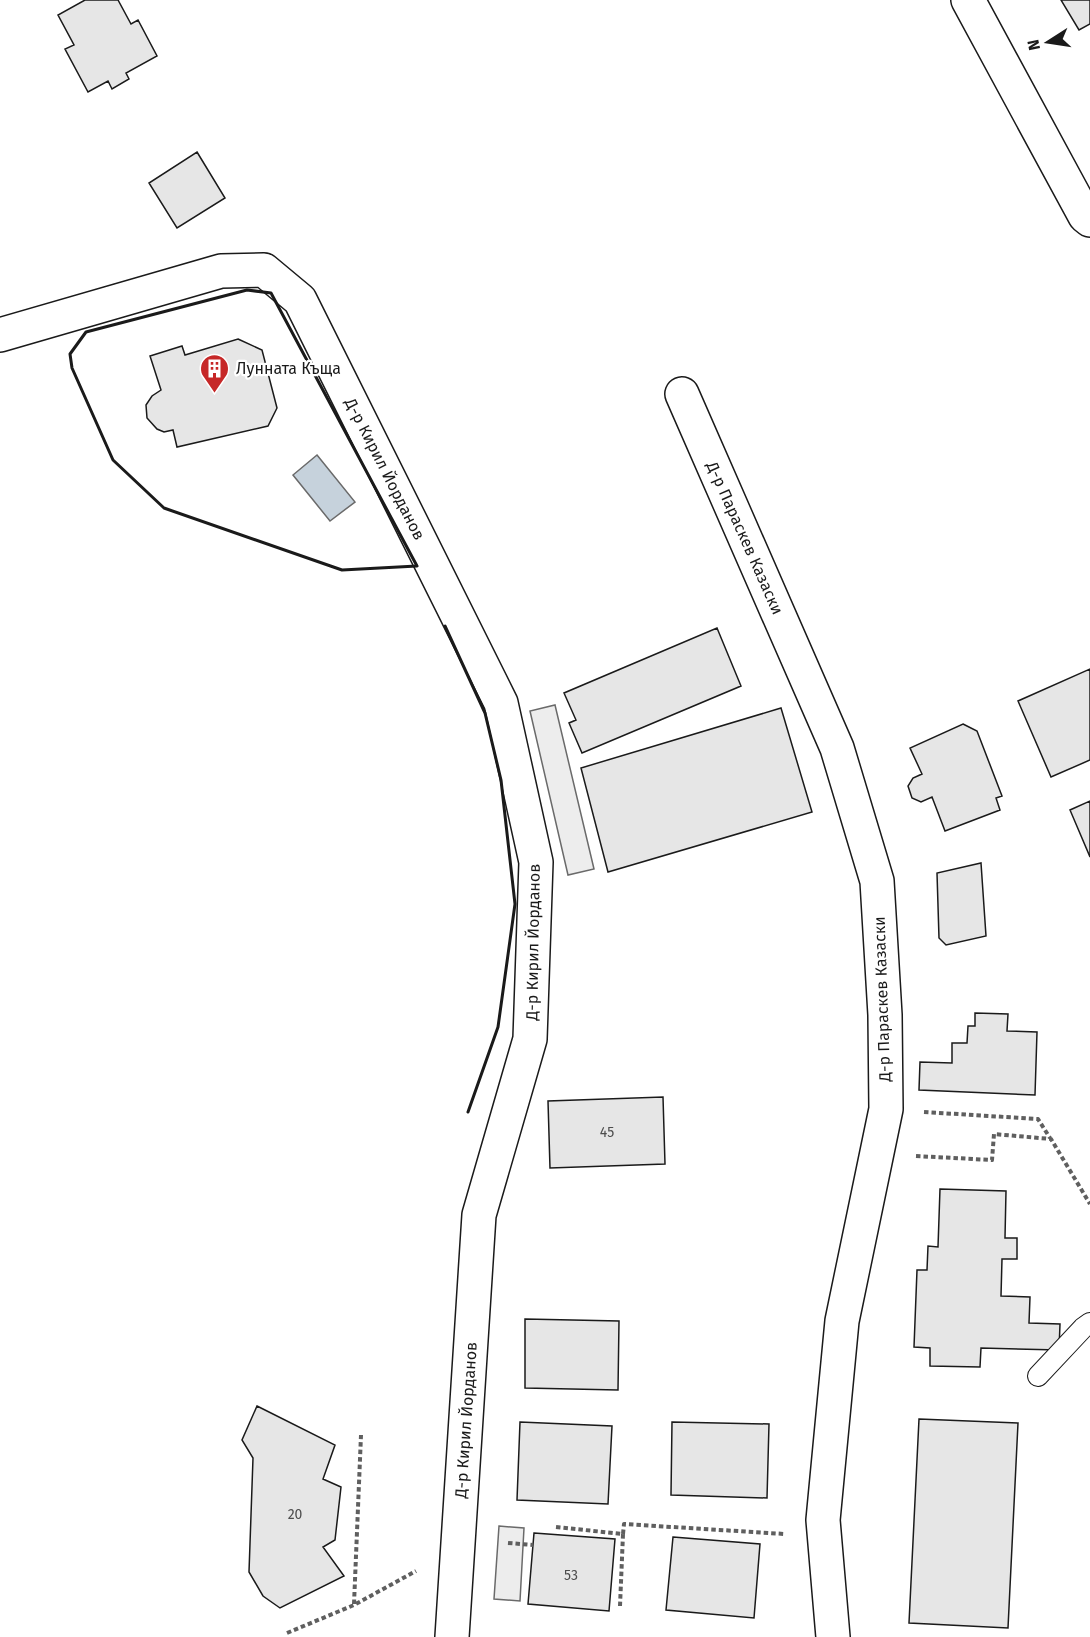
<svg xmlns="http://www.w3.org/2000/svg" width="1090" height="1637" viewBox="0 0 1090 1637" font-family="'Fira Sans',sans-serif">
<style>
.parking{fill:#ededed;stroke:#6a6a6a;stroke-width:1.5}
.water{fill:#c6d2dc;stroke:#6a6a6a;stroke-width:1.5}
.building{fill:#e6e6e6;stroke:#1a1a1a;stroke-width:1.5}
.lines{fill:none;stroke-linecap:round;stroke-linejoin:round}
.service-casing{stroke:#1a1a1a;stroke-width:22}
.minor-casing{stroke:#1a1a1a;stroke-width:36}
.path{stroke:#5f5f5f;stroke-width:4;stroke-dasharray:4.5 3;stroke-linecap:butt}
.service{stroke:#fff;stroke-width:20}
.minor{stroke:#fff;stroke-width:33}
.wall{stroke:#1a1a1a;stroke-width:3}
.labels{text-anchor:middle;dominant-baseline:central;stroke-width:4.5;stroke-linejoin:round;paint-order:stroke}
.number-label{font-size:14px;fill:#4d4d4d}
.poi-label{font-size:16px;fill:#1a1a1a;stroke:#fff;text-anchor:start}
.street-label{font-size:16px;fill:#1a1a1a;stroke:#fff}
</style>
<rect width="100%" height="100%" fill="#fff"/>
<path class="parking" d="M555 705 594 869 568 875 530 711Z
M499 1526 524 1528 520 1601 494 1599Z"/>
<path class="water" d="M317 455 355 502 330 521 293 475Z"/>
<path class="building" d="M85 0H118L131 24 138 20 157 56 126 73 129 79 112 89 108 81 88 92 65 49 74 45 58 15Z
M1061 0H1090V24L1079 30Z
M197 152 225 198 177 228 149 183Z
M238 339 262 350 277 408 268 426 177 447 173 430 164 432 157 429 147 418 146 405 152 396 161 390 150 356 182 346 185 355Z
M717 628 741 686 582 753 569 723 576 720 564 693Z
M1090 669V760L1051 777 1018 701Z
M781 708 812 812 608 872 581 768Z
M963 724 977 731 1002 796 996 798 1000 810 945 831 932 797 921 802 912 798 908 786 913 778 922 774 910 748Z
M1090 801V857L1070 810Z
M981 863 986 936 946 945 939 938 937 873Z
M975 1013 1008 1014 1007 1031 1037 1032 1035 1095 919 1090 920 1062 952 1063V1043H967L968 1026H975Z
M663 1097 665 1164 550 1168 548 1101Z
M940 1189 1006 1191 1005 1238H1017V1259H1002L1001 1296 1030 1297 1029 1323 1060 1324 1059 1350 981 1348 980 1367 930 1366V1348L914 1347 917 1270H927L928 1246 938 1247Z
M525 1319 619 1321 618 1390 525 1388Z
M257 1406 335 1445 323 1479 341 1487 335 1540 323 1547 344 1576 280 1608 263 1596 249 1572 253 1458 242 1440Z
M919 1419 1018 1423 1008 1628 909 1623Z
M520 1422 612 1426 608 1504 517 1500Z
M672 1422 769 1424 767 1498 671 1495Z
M534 1533 615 1539 609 1611 528 1604Z
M673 1537 760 1544 754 1618 666 1610Z"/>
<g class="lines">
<defs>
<path id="service" d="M1038 1376 1083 1328 1090 1323"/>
<path id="minor" d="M968 0 1085 216 1090 220
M0 335 221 271 264 270 300 300 501 703 536 862 530 1039 479 1215 452 1637
M682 394 837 748 877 881 885 1015 886 1109 842 1321 823 1520 833 1637"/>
</defs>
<use href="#service" class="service-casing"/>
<use href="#minor" class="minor-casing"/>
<path class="path" d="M924 1112 1038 1119 1050 1138
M916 1156 992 1160 994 1134 1051 1139 1090 1204
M556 1527 623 1534 620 1606
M623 1534 624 1524 785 1534
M508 1543 533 1545
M354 1604 361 1435
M287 1633 354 1605 416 1571"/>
<use href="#service" class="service"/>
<use href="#minor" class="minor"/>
<path class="wall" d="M247 290 271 293 417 566 342 570 164 508 113 460 72 368 70 354 86 332Z
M445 626 485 713 501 780 515 904 498 1027 468 1112"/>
</g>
<defs>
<symbol id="building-pin" viewBox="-11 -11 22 30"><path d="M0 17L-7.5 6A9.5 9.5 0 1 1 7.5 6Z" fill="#c62828" stroke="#fff"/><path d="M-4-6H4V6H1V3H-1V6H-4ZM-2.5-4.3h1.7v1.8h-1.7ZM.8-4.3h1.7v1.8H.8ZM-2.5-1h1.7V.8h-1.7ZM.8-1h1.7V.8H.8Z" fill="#fff"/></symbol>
</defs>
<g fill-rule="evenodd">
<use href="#building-pin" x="198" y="352" width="33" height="45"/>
</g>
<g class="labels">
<g class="number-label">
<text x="607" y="1132">45</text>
<text x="295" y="1514">20</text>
<text x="571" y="1575">53</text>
</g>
<g class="poi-label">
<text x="236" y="368">Лунната Къща</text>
</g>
<g class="street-label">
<text transform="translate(385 469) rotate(63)">Д-р Кирил Йорданов</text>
<text transform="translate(745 538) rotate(66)">Д-р Параскев Казаски</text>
<text transform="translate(533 942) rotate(-89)">Д-р Кирил Йорданов</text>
<text transform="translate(882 999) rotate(-92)">Д-р Параскев Казаски</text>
<text transform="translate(466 1420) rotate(-86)">Д-р Кирил Йорданов</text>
</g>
</g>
<g transform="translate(1048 42) rotate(258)" stroke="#ffffff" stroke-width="4.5" paint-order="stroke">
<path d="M0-4.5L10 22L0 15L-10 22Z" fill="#1a1a1a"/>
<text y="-9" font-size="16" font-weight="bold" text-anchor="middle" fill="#1a1a1a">N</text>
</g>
</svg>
